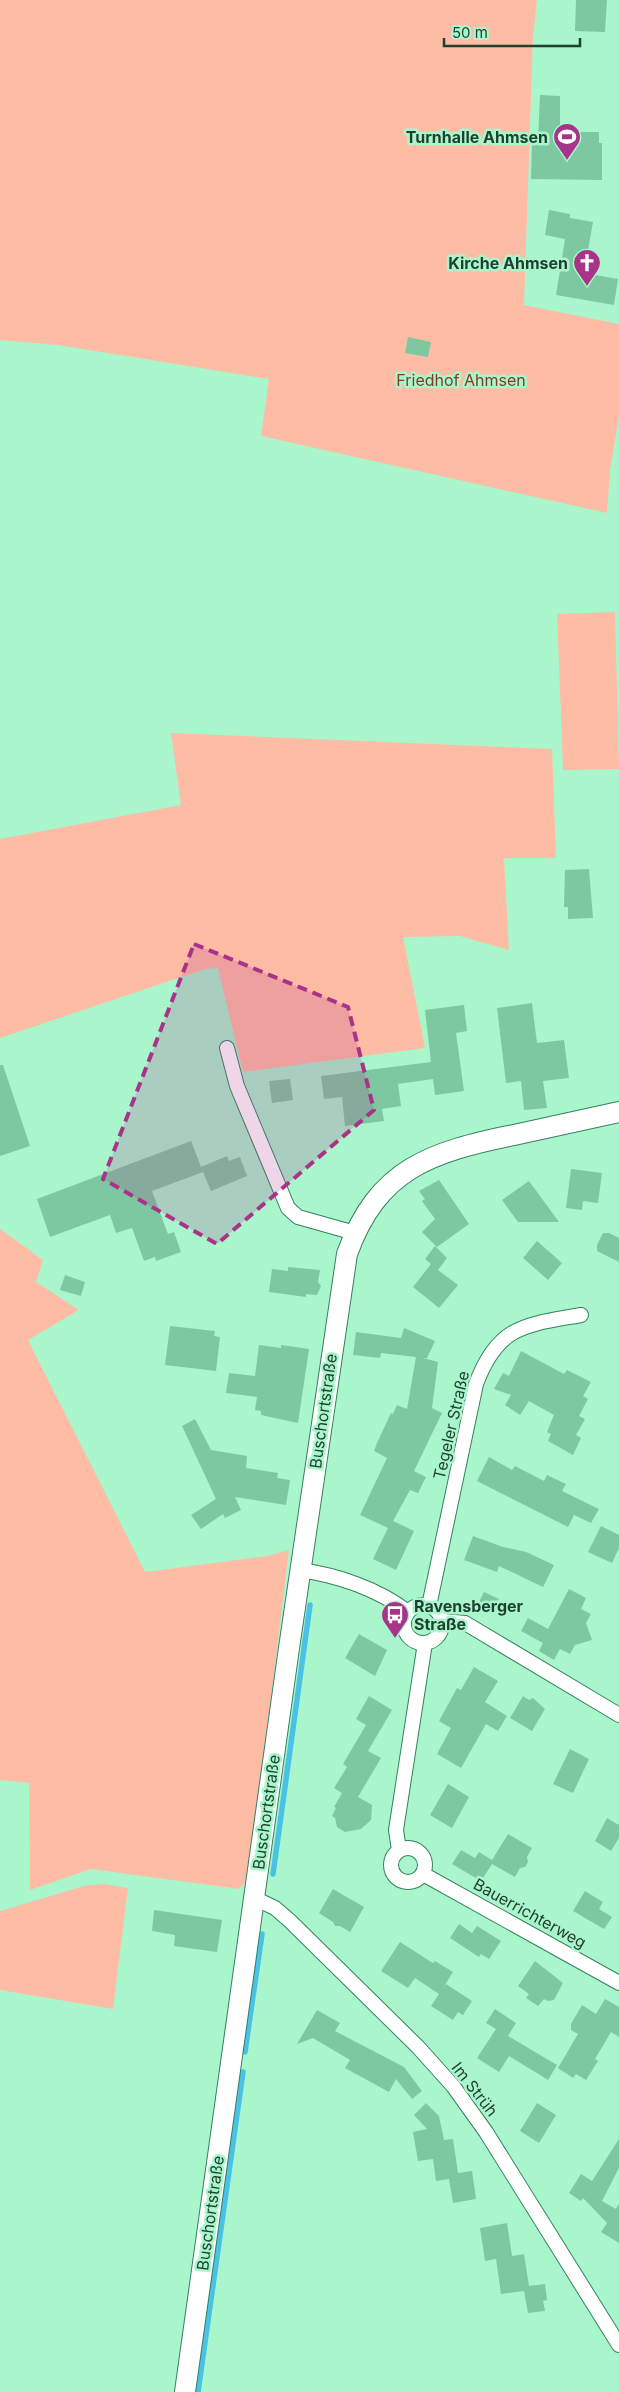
<svg xmlns="http://www.w3.org/2000/svg" width="619" height="2392" viewBox="0 0 619 2392" font-family="Inter,sans-serif">
<style>
.green{fill:#ffbca4}
.lines{fill:none;stroke-linecap:round;stroke-linejoin:round}
.stream{stroke:#49c2e5;stroke-width:5.5}
.building{fill:#7dc8a1}
.minor-casing{stroke:#34815d;stroke-width:16}
.secondary-casing{stroke:#34815d;stroke-width:22}
.minor{stroke:#fff;stroke-width:14}
.secondary{stroke:#fff;stroke-width:20}
.marked{fill:#aa338a;fill-opacity:0.2;stroke:#aa338a;stroke-width:4;stroke-dasharray:10 6;stroke-linejoin:round}
.labels{text-anchor:middle;dominant-baseline:central;stroke-width:5;stroke-linejoin:round;paint-order:stroke}
.poi-label{font-size:16px;font-weight:bold;fill:#1f3f2f;stroke:#a9f6cd;text-anchor:end}
.park-label{font-size:16px;fill:#833c21;stroke:#a9f6cd}
.street-label{font-size:16px;fill:#1f3f2f;stroke:#a9f6cd}
</style>
<rect width="100%" height="100%" fill="#a9f6cd"/>
<path class="green" d="M0 0H537L533 36 524 305 619 324V416L610 471 607 513 261 436 269 379 58 345 0 340Z
M615 612 619 769 563 770 557 614Z
M171 733 552 749 556 858H504L509 950 460 936 403 937 425 1048 243 1072 218 968 205 969 0 1038V839L181 805Z
M0 1229 43 1260 36 1282 79 1310 28 1340 145 1572 267 1556 289 1550 249 1878 239 1889 91 1869 30 1890 29 1783 0 1780Z
M103 1884 128 1888 113 2009 0 1990V1911L84 1886Z"/>
<g class="lines">
<path class="stream" d="M273 1874 310 1605
M245 2052 262 1934
M198 2392 243 2072"/>
</g>
<path class="building" d="M576 0H607L605 32 575 31Z
M540 95 560 96V132H599V143H602V180L531 179 532 141 538 142Z
M549 210 570 214V218L593 222 584 273 618 279 614 305 556 295 565 239 545 235Z
M408 337 431 342 428 357 405 353Z
M589 869 593 918 568 919V907H564L565 870Z
M532 1003 537 1043 564 1040 569 1078 543 1081 547 1108 524 1110 521 1081 506 1083 497 1008Z
M464 1005 467 1031 456 1033 464 1091 435 1095 433 1079 398 1084 401 1106 382 1109 384 1121 345 1126 342 1097 324 1099 321 1076 431 1062 425 1010Z
M0 1065H3L30 1146 0 1156Z
M290 1079 293 1100 272 1103 269 1081Z
M191 1141 203 1172 152 1191 168 1234 174 1232 181 1252 156 1261 155 1257 144 1261 132 1228 116 1233 110 1215 50 1237 37 1199Z
M227 1156 229 1161 240 1157 247 1176 211 1191 201 1167Z
M571 1169 602 1173 598 1203 583 1201 582 1210 566 1208Z
M439 1180 469 1224 437 1247 422 1232 435 1219 422 1201 425 1199 419 1191Z
M529 1181 559 1222H518L502 1200Z
M603 1233H609L619 1238V1262L597 1251V1245Z
M537 1241 562 1263 548 1280 523 1258Z
M435 1246 447 1258 438 1270 458 1285 439 1308 413 1287 431 1264 425 1259Z
M288 1267 320 1270 318 1282 321 1286 317 1295 306 1294V1297L269 1292 272 1269 288 1271Z
M65 1275 85 1282 81 1296 60 1290Z
M170 1326 215 1331 214 1336 220 1337 216 1371 165 1365Z
M404 1328 435 1341 427 1358H423L438 1362 432 1408 442 1413 414 1471 426 1477 418 1493 410 1490 393 1521 414 1531 396 1570 373 1559 388 1528 360 1515 387 1458 374 1451 377 1443 391 1413 393 1414 397 1405 407 1409 416 1357 381 1353 380 1358 353 1355 356 1332 401 1338Z
M259 1345 281 1348V1345L309 1349 298 1423 261 1415V1411L255 1410 257 1397 226 1393 229 1373 255 1376Z
M521 1351 564 1374 567 1370 591 1382 583 1396 588 1399 579 1416 585 1419 576 1435 581 1438 573 1455 548 1441 551 1434 547 1432 554 1415 529 1401 520 1415 505 1405 511 1395 494 1389 503 1373 509 1376Z
M195 1419 211 1450 247 1456 246 1468 278 1473 277 1478 290 1480 286 1505 235 1497 241 1510 225 1518 223 1514 201 1529 191 1515 216 1499 182 1426Z
M489 1457 512 1470 515 1466 544 1481 547 1475 566 1484 562 1491 599 1509 591 1523 574 1515 568 1527 477 1481Z
M601 1526 619 1535V1548L612 1563 588 1552Z
M473 1536 503 1547 526 1552 554 1565 543 1587 499 1566 497 1572 464 1560Z
M569 1589 586 1598 581 1609 591 1614 586 1623 592 1640 575 1645 570 1654 560 1649 554 1660 539 1651 543 1643 521 1631 528 1618 548 1629Z
M484 1592 499 1599 492 1613 477 1606Z
M359 1634 387 1650 375 1676 345 1658Z
M474 1667 498 1681 485 1702 507 1716 498 1731 486 1724 461 1768 437 1754 451 1728 439 1721 457 1688 461 1690Z
M369 1696 392 1710 368 1751 381 1758 358 1797 372 1805 371 1820 361 1829 345 1832 337 1827 335 1818 332 1816 336 1808 334 1807 342 1793 334 1788 347 1767 343 1764 366 1725 356 1719Z
M523 1696 529 1700 533 1698 545 1709 532 1731 510 1718Z
M570 1749 589 1759 573 1793 553 1784Z
M448 1784 469 1797 452 1828 430 1815Z
M607 1818 619 1825V1838L611 1851 595 1841Z
M508 1834 532 1848 527 1857 528 1862 525 1867 520 1868 515 1877 492 1864 481 1881 452 1864 461 1850 475 1858 479 1852 492 1860Z
M333 1889 364 1907 350 1932 340 1926H335L333 1922 319 1913Z
M585 1891 603 1902 599 1909 612 1917 604 1929 573 1911Z
M154 1910 222 1920 217 1952 174 1946 175 1935 152 1931Z
M459 1924 472 1933 477 1926 501 1941 489 1959 481 1954 479 1957 450 1938Z
M400 1942 433 1963 435 1961 453 1972 441 1991 446 1984 472 2001 463 2015 458 2012 453 2020 431 2006 439 1994 415 1978 408 1988 381 1971Z
M535 1961 563 1983 554 2000 548 2001 544 1999 538 2006 526 1998 529 1994 518 1986Z
M605 1999 619 2007V2037L611 2032 595 2059 598 2061 586 2080 576 2074 573 2078 558 2068 578 2034 571 2030V2024L582 2005 596 2014Z
M495 2009 516 2023 508 2036 557 2065 548 2080 509 2056 499 2072 477 2058 496 2029 486 2023Z
M317 2010 340 2023 335 2031 404 2067 422 2091 412 2099 396 2079 389 2092 345 2068 350 2060 313 2038 297 2044Z
M426 2103 439 2116 444 2140 453 2139 458 2173 472 2171 476 2199 453 2203 449 2179 436 2181 433 2159 418 2161 413 2132 427 2129 414 2115Z
M537 2103 556 2115 539 2143 520 2131Z
M619 2139V2168L602 2201 616 2209 619 2204V2243L601 2232 607 2223 583 2198 581 2201 569 2193 581 2174 592 2181Z
M507 2223 512 2256 524 2254 529 2286 545 2284 547 2300 543 2301 545 2311 528 2313 524 2291 501 2294 496 2259 485 2261 480 2228Z"/>
<g class="lines">
<defs>
<path id="minor" d="M227 1048 237 1086 288 1208 298 1217 355 1233
M300 1570C337 1575 378 1589 408 1612
M404 1624a19 19 0 1 1 38 0a19 19 0 1 1-38 0Z
M429 1606 476 1384C498 1325 525 1325 581 1315
M443 1621 465 1623 619 1715
M391 1865a17 17 0 1 1 34 0a17 17 0 1 1-34 0Z
M399 1850 396 1830 425 1643
M423 1874 619 1983
M254 1898 275 1908 290 1921 418 2047 453 2086 486 2132 619 2345"/>
<path id="secondary" d="M185 2392 289 1648 347 1254C378 1168 431 1152 514 1135 549 1127 584 1120 619 1112"/>
</defs>
<use href="#minor" class="minor-casing"/>
<use href="#secondary" class="secondary-casing"/>
<use href="#minor" class="minor"/>
<use href="#secondary" class="secondary"/>
</g>
<path class="marked" d="M194 944 348 1007 374 1110 217 1244 103 1179Z"/>
<defs>
<symbol id="stadium-pin" viewBox="-11 -11 22 30"><path d="M0 17L-7.5 6A9.5 9.5 0 1 1 7.5 6Z" fill="#aa338a" stroke="#a9f6cd"/><path d="M0-5a6.5 5 0 1 0 0 10a6.5 5 0 1 0 0-10ZM-3.5-1.8h7v3.6h-7Z" fill="#fff"/></symbol>
<symbol id="church-pin" viewBox="-11 -11 22 30"><path d="M0 17L-7.5 6A9.5 9.5 0 1 1 7.5 6Z" fill="#aa338a" stroke="#a9f6cd"/><path d="M-1.2-6h2.4v3.5h3.3v2.4h-3.3V6h-2.4V-.1h-3.3v-2.4h3.3Z" fill="#fff"/></symbol>
<symbol id="bus-pin" viewBox="-11 -11 22 30"><path d="M0 17L-7.5 6A9.5 9.5 0 1 1 7.5 6Z" fill="#aa338a" stroke="#a9f6cd"/><path d="M-5-6H5V4H4V6H2V4H-2V6H-4V4H-5ZM-3.5-4V0h7V-4ZM-3.5 1.2v1.5H-2V1.2ZM2 1.2v1.5H3.5V1.2Z" fill="#fff"/></symbol>
</defs>
<g fill-rule="evenodd">
<use href="#stadium-pin" x="551" y="121" width="32" height="43"/>
<use href="#church-pin" x="571" y="247" width="32" height="43"/>
<use href="#bus-pin" x="379" y="1599" width="32" height="43"/>
</g>
<g class="labels">
<g class="poi-label">
<text x="548" y="137">Turnhalle Ahmsen</text>
<text x="568" y="263">Kirche Ahmsen</text>
<text x="414" y="1606" text-anchor="start">Ravensberger<tspan x="414" dy="18">Straße</tspan></text>
</g>
<g class="park-label">
<text x="461" y="380">Friedhof Ahmsen</text>
</g>
<g class="street-label">
<text transform="translate(323 1411) rotate(-82)">Buschortstraße</text>
<text transform="translate(451 1425) rotate(-77)">Tegeler Straße</text>
<text transform="translate(266 1812) rotate(-82)">Buschortstraße</text>
<text transform="translate(530 1913) rotate(29)">Bauerrichterweg</text>
<text transform="translate(475 2089) rotate(52)">Im Strüh</text>
<text transform="translate(210 2213) rotate(-82)">Buschortstraße</text>
</g>
</g>
<path d="M444 38v8h136v-8" fill="none" stroke="#1f3f2f" stroke-width="2.5"/>
<text x="452" y="38" font-size="15" fill="#1f3f2f" stroke="#a9f6cd" stroke-width="4" paint-order="stroke">50 m</text>
</svg>
